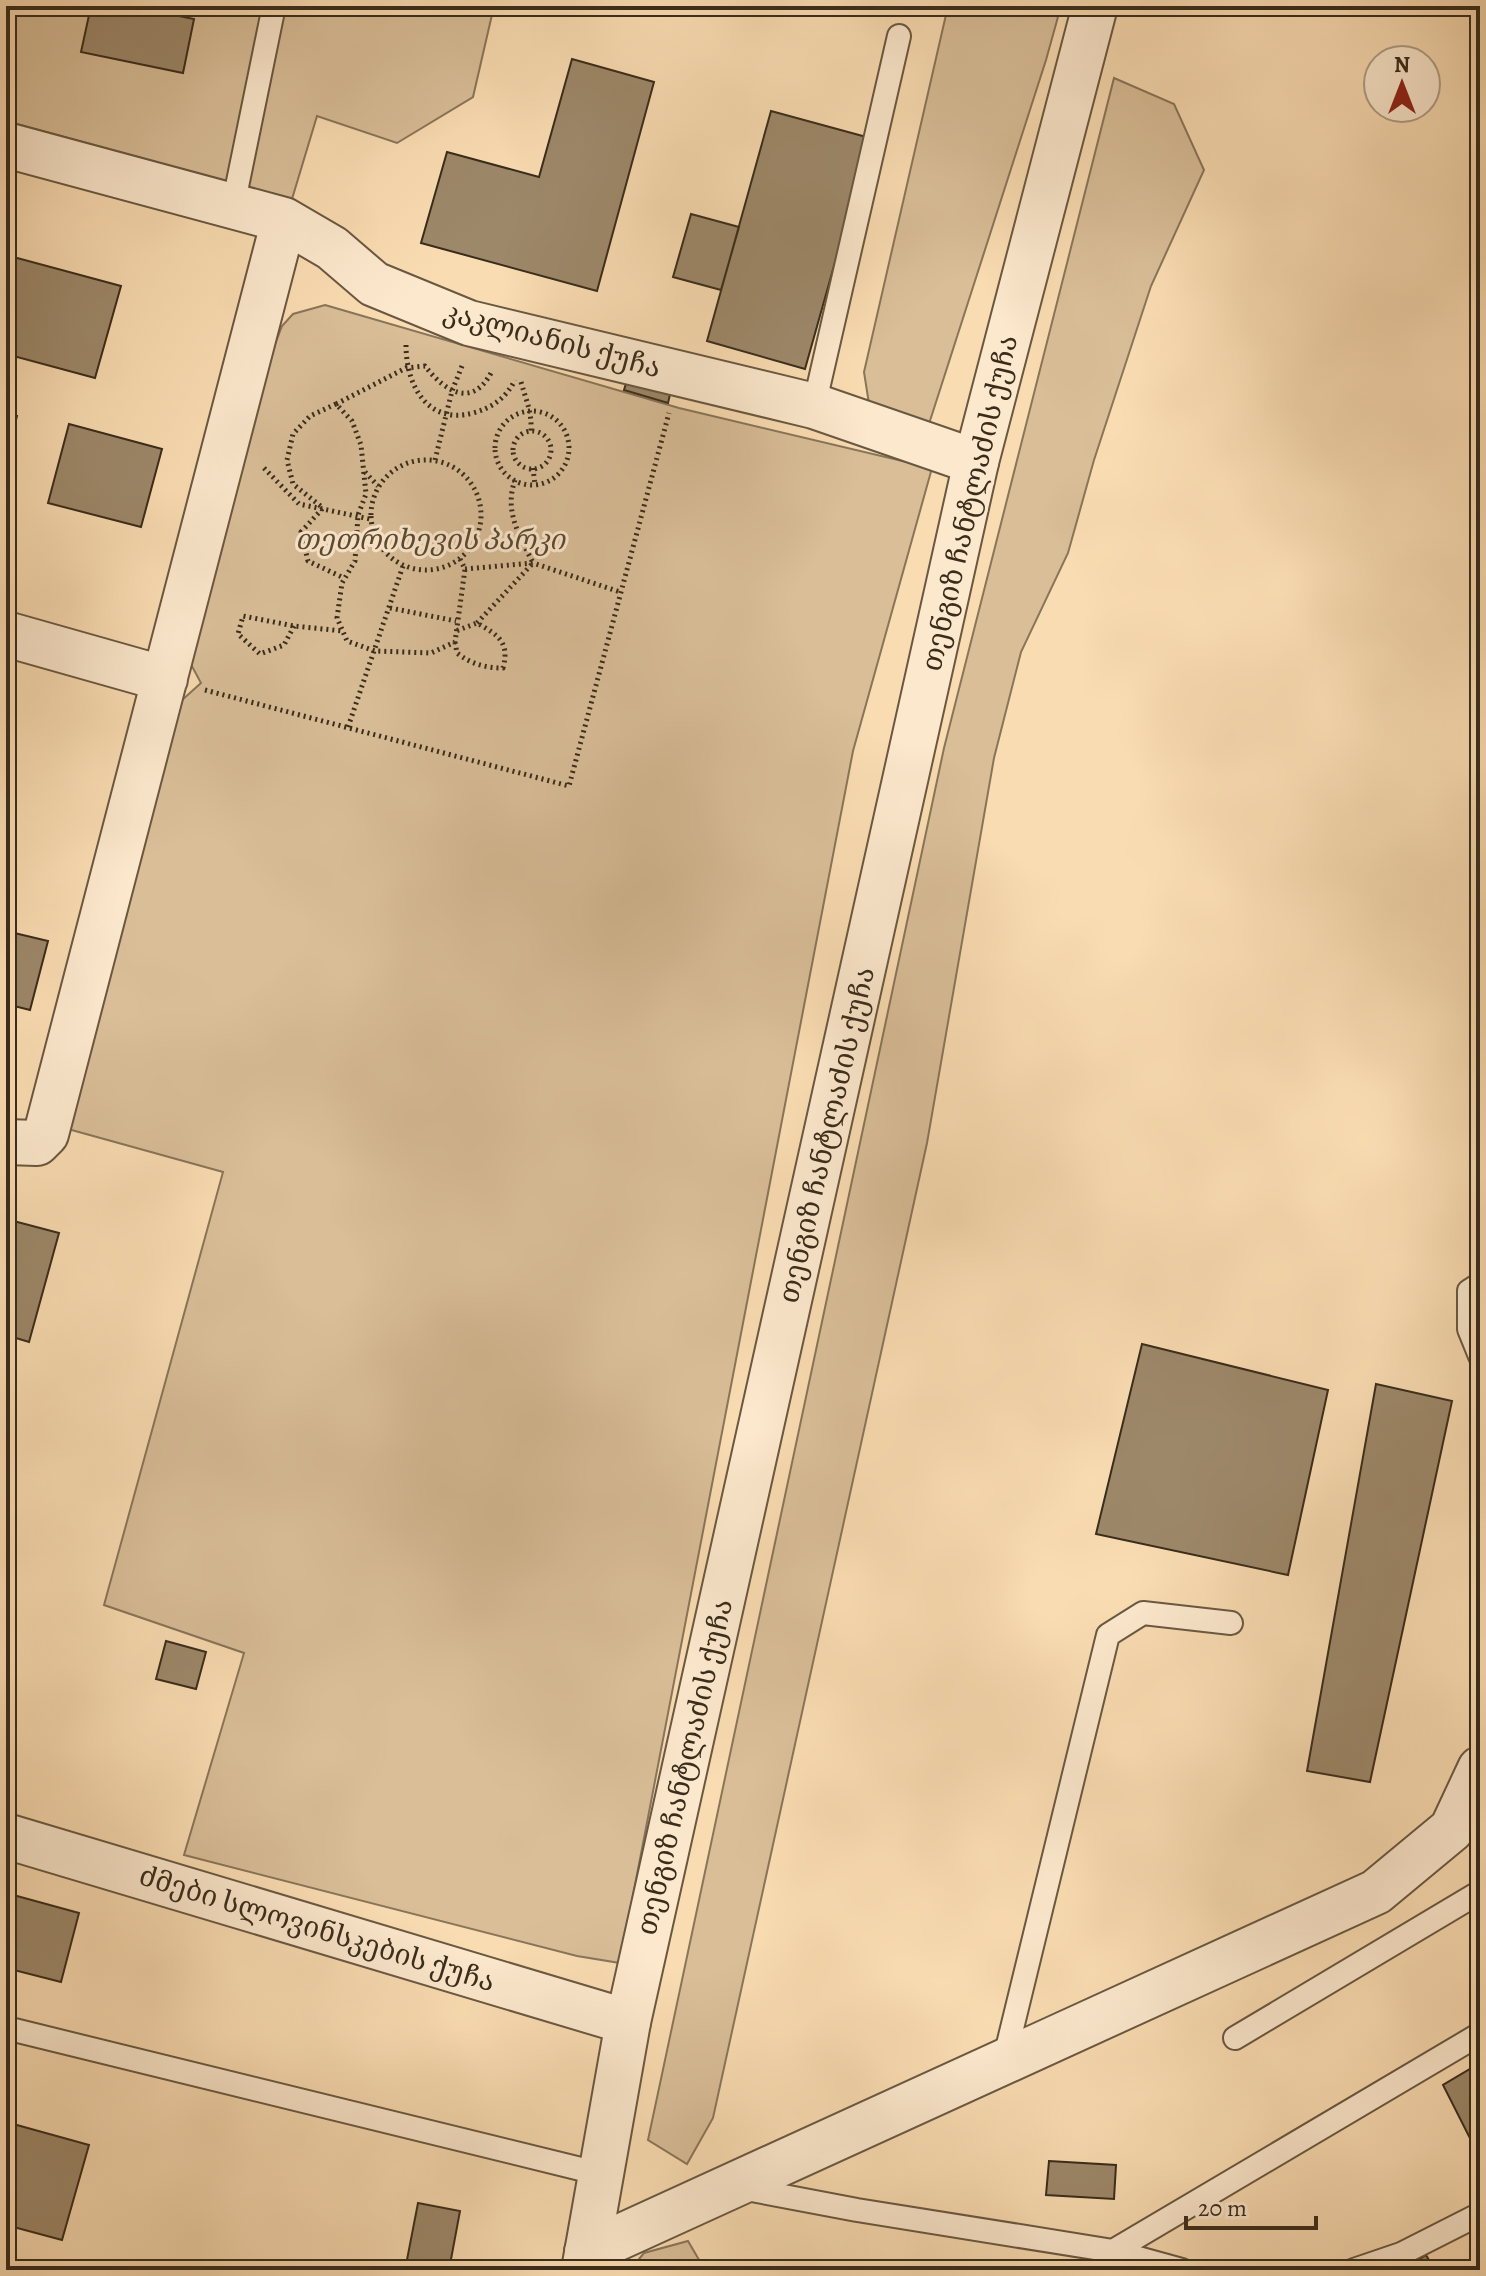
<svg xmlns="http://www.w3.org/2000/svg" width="1486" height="2276" viewBox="0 0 1486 2276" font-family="Alegreya,'Noto Serif Georgian',serif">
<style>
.green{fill:#d9be98;stroke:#89755a;stroke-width:2}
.building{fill:#9d886a;stroke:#392c1b;stroke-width:2}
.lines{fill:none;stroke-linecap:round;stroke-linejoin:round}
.service-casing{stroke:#695841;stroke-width:26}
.minor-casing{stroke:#695841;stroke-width:48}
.tertiary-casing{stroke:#695841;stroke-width:48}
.path{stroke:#392c1b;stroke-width:5;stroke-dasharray:2 4;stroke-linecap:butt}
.service{stroke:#fce8cd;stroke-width:22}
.minor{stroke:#fce8cd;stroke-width:44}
.tertiary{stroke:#fce8cd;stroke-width:44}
.labels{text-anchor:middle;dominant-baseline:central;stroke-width:6;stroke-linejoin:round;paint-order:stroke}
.street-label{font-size:28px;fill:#392c1b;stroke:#fce8cd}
.park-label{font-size:28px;font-style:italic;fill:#594934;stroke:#fce8cd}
</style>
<rect width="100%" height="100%" fill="#fadcb2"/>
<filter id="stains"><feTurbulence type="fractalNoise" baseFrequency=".0025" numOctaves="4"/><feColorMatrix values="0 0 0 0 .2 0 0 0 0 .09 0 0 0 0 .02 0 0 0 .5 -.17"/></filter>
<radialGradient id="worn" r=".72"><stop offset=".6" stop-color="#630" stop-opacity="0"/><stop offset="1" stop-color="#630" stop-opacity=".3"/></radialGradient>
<path class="green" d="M6 6H494L473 97 397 143 317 116 292 199 6 121Z
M948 6H1061L1046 60 928 427 869 404 864 372Z
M1114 78 1174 104 1204 170 1151 286 1094 460 1068 553 1021 652 994 758 927 1143 713 2118 687 2164 648 2140 944 748Z
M325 305 679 408 932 468 853 751 620 1963 577 1956 184 1855 244 1653 104 1605 223 1172 68 1129 172 709 201 683 188 659 269 360 282 326 293 314Z
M688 2241 705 2270H630L644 2253Z"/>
<path class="building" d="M91 6H129L194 19 183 73 81 52Z
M572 59 654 82 597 291 421 243 447 152 539 177Z
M771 111 870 138 805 369 707 341Z
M691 214 739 227 721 290 673 277Z
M6 255 121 286 95 378 6 354Z
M628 377 671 390 668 403 624 390Z
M6 413 17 416 6 460Z
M69 424 162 449 141 527 48 503Z
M6 931 48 941 30 1010 6 1004Z
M6 1219 59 1233 29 1342 6 1335Z
M1142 1344 1328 1390 1288 1575 1096 1534Z
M1376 1384 1452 1401 1370 1782 1307 1771Z
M166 1641 206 1652 196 1689 156 1679Z
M6 1893 79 1913 61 1982 6 1968Z
M1480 2063V2158L1443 2085Z
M6 2122 89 2145 62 2240 6 2225Z
M1049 2161 1116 2165 1114 2199 1046 2195Z
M418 2203 460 2211 449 2270H405Z
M1426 2255 1435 2270H1402Z"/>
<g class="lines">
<defs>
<path id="service" d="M233 206 274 6
M814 406 899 36
M1480 1284 1469 1291V1329L1480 1356
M6 2028 601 2174
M1235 2038 1480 1892
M1004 2061 1108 1635 1143 1613 1231 1623
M741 2188 857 2210 1113 2251 1182 2270
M1113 2251 1480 2034
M1354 2270 1401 2254 1480 2214"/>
<path id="minor" d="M6 145 284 220 332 248 374 284 469 323 814 406 976 462
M6 634 165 679
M6 1142 37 1143 46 1134 284 220
M6 1836 628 2022
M587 2252 1376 1892 1452 1829 1480 1769"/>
<path id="tertiary" d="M584 2270 628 2022 976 462 1095 6"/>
</defs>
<use href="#service" class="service-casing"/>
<use href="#minor" class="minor-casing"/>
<use href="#tertiary" class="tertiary-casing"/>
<path class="path" d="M406 345C406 385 427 425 473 413 492 408 506 398 515 380
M521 382C526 400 532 412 531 431
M336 404 310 416 293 434 287 460 293 484 323 508 301 532 308 561 344 578
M495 448a37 37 0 1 1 74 0a37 37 0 1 1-74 0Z
M513 450a19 19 0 1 1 38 0a19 19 0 1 1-38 0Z
M371 515a55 55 0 1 1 110 0a55 55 0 1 1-110 0Z
M435 460 452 391 462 366
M264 468 299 504 370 519
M533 468 535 485
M365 472 378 486
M460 559 465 569 455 642 431 653 375 651 347 641 337 618 342 583 355 561 358 515 366 494 361 445 352 421 336 404 406 368 425 366C445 392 473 409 492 371
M465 569 533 563 620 592
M390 608 456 621
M477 623 533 563C519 535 504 511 515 480
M294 626 284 645 260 654 238 634 243 616 294 626 343 631
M455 642 457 653C471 664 486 668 503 668 510 642 498 635 477 623L456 631
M205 690 569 786 669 413
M348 727 403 566"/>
<use href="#service" class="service"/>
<use href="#minor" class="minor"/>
<use href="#tertiary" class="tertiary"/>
</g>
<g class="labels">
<g class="street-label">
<text transform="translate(552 340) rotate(15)">კაკლიანის ქუჩა</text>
<text transform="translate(970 503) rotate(-77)">თენგიზ ჩანტლაძის ქუჩა</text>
<text transform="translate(827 1135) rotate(-77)">თენგიზ ჩანტლაძის ქუჩა</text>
<text transform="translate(685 1767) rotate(-77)">თენგიზ ჩანტლაძის ქუჩა</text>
<text transform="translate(317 1929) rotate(17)">ძმები სლოვინსკების ქუჩა</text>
</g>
<g class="park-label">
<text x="430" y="540">თეთრიხევის პარკი</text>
</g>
</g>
<rect width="1486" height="2276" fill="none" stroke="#fadcb2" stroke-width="32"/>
<rect x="8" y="8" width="1470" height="2260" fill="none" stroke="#392c1b" stroke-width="4"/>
<rect x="16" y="16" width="1454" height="2244" fill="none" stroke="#392c1b" stroke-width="2"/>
<g transform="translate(1402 84)"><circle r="38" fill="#fce8cd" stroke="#ae9d86" stroke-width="2"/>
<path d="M0-6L14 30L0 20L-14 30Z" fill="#8f2418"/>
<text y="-12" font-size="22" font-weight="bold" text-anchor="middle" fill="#392c1b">N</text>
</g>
<path d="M1186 2216v12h130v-12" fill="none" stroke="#392c1b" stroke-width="4"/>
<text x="1198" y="2216" font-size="24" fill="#392c1b" stroke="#fce8cd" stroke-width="6" paint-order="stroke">20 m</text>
<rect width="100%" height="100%" filter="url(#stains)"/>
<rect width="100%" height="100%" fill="url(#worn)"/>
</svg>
